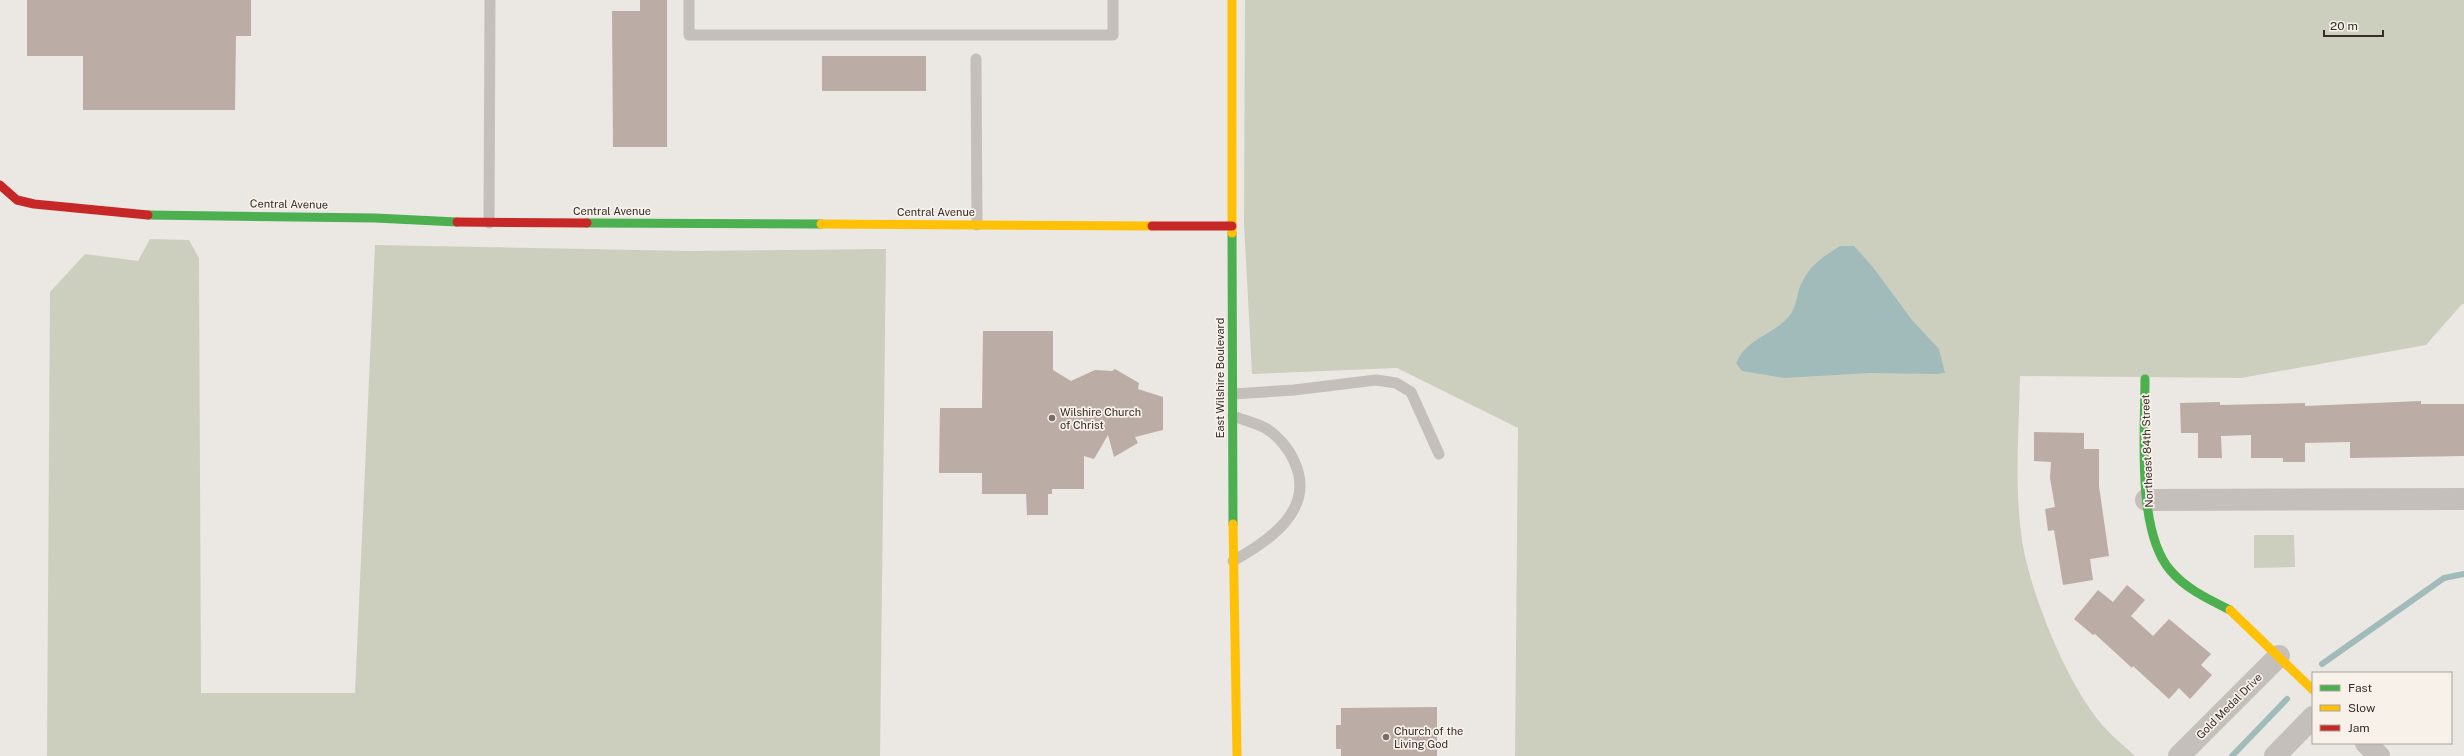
<svg xmlns="http://www.w3.org/2000/svg" width="2464" height="756" viewBox="0 0 2464 756" font-family="'Public Sans',sans-serif">
<style>
.green{fill:#cdcfbe}
.water{fill:#a1bbba}
.lines{fill:none;stroke-linecap:round;stroke-linejoin:round}
.stream{stroke:#a1bbba;stroke-width:6}
.building{fill:#bcaca6}
.lane{stroke:#c5bfbb;stroke-width:11}
.street{stroke:#c5bfbb;stroke-width:22}
.fast{stroke:#4caf50;stroke-width:9}
.slow{stroke:#ffc107;stroke-width:9}
.jam{stroke:#c62828;stroke-width:9}
.poi-dot{fill:#756e6a;stroke:#f7f1ea;stroke-width:1.5}
.labels{text-anchor:middle;dominant-baseline:central;stroke-width:3.5;stroke-linejoin:round;paint-order:stroke}
.street-label{font-size:11px;fill:#352d2a;stroke:#f7f1ea}
.poi-label{font-size:11px;fill:#352d2a;stroke:#f7f1ea;text-anchor:start}
</style>
<rect width="100%" height="100%" fill="#ebe7e2"/>
<path class="green" d="M1245 0H2464V304H2462L2426 345 2241 378 2020 376C2019 430 2014 486 2022 540 2030 593 2069 690 2106 729 2115 739 2126 747 2135 756H1515L1518 428 1397 368 1252 374 1244 224Z
M150 239 189 240 199 258 201 693H355L375 245 690 251 886 249 880 756H47L50 292 85 254 138 261Z
M2254 535H2294L2295 567 2254 568Z"/>
<path class="water" d="M1840 246H1854L1872 266 1912 320 1939 349 1945 373 1936 374 1870 373 1784 378 1742 371 1736 363C1748 337 1773 336 1790 315 1795 309 1797 297 1799 289 1808 266 1820 259 1840 246Z"/>
<g class="lines">
<path class="stream" d="M2322 664 2444 578 2464 574
M2232 756 2287 699"/>
</g>
<path class="building" d="M27 0H251V36H236L235 110H83V56H27Z
M640 0H667V147H613L612 11H640Z
M822 56H926V91H822Z
M983 331H1053V370L1071 381 1095 370 1112 371 1115 369 1139 383 1138 389 1163 397V430L1135 437 1138 443 1114 457 1108 435 1094 459 1084 456V489H1052V494H1048V515H1027L1026 494H982V473H939L940 408H982Z
M2421 401V404H2464V456L2350 458V442L2305 443V462H2283V458H2251V435L2221 436 2222 458H2198V433H2181L2180 403 2220 402V405L2305 403V406Z
M2034 432 2084 433V449H2099V486L2109 556 2090 559 2093 580 2063 585 2054 530 2048 531 2045 509 2055 507 2050 478 2051 462 2034 461Z
M2127 585 2145 600 2131 616 2153 636 2169 619 2211 654 2201 665 2212 675 2190 699 2179 688 2169 699 2133 666 2132 668 2095 634 2093 635 2074 619 2098 590 2113 602Z
M1437 707V756H1341V749H1336V725H1341V708Z"/>
<g class="lines">
<path class="lane" d="M689 0V35H1113V0
M976 59 977 225
M489 223 490 0
M1233 394 1294 390 1376 380 1396 383 1411 392 1439 454
M1233 416C1243 420 1257 423 1267 429 1278 436 1289 449 1294 461 1317 509 1269 541 1233 561"/>
<path class="street" d="M2146 500 2464 499
M2366 743 2379 756
M2179 756 2279 656
M2275 756 2313 717"/>
<path class="fast" d="M148 215 375 218 457 222
M587 223 821 224
M1232 233 1233 524
M2145 379C2145 429 2136 530 2170 570 2186 589 2208 599 2230 610"/>
<path class="slow" d="M1232 0V233
M821 224 1152 226
M1233 524 1237 756
M2230 610 2313 690"/>
<path class="jam" d="M0 185 17 200 34 204 148 215
M457 222 587 223
M1152 226H1232"/>
</g>
<g class="poi-dot">
<circle cx="1052" cy="418" r="4"/>
<circle cx="1386" cy="737" r="4"/>
</g>
<g class="labels">
<g class="street-label">
<text transform="translate(289 204) rotate(1)">Central Avenue</text>
<text x="612" y="211">Central Avenue</text>
<text x="936" y="212">Central Avenue</text>
<text transform="translate(1220 378) rotate(-90)">East Wilshire Boulevard</text>
<text transform="translate(2147 451) rotate(-92)">Northeast 84th Street</text>
<text transform="translate(2229 706) rotate(-45)">Gold Medal Drive</text>
</g>
<g class="poi-label">
<text x="1060" y="412">Wilshire Church<tspan x="1060" dy="13">of Christ</tspan></text>
<text x="1394" y="731">Church of the<tspan x="1394" dy="13">Living God</tspan></text>
</g>
</g>
<rect x="2312" y="672" width="140" height="72" fill="#f7f1ea" stroke="#a9a39d"/>
<rect x="2320" y="685" width="20" height="6" fill="#4caf50" stroke="#a9a39d"/>
<text x="2348" y="692" font-size="12" fill="#352d2a">Fast</text>
<rect x="2320" y="705" width="20" height="6" fill="#ffc107" stroke="#a9a39d"/>
<text x="2348" y="712" font-size="12" fill="#352d2a">Slow</text>
<rect x="2320" y="725" width="20" height="6" fill="#c62828" stroke="#a9a39d"/>
<text x="2348" y="732" font-size="12" fill="#352d2a">Jam</text>
<path d="M2324 30v6h59v-6" fill="none" stroke="#352d2a" stroke-width="2"/>
<text x="2330" y="30" font-size="12" fill="#352d2a" stroke="#f7f1ea" stroke-width="3" paint-order="stroke">20 m</text>
</svg>
